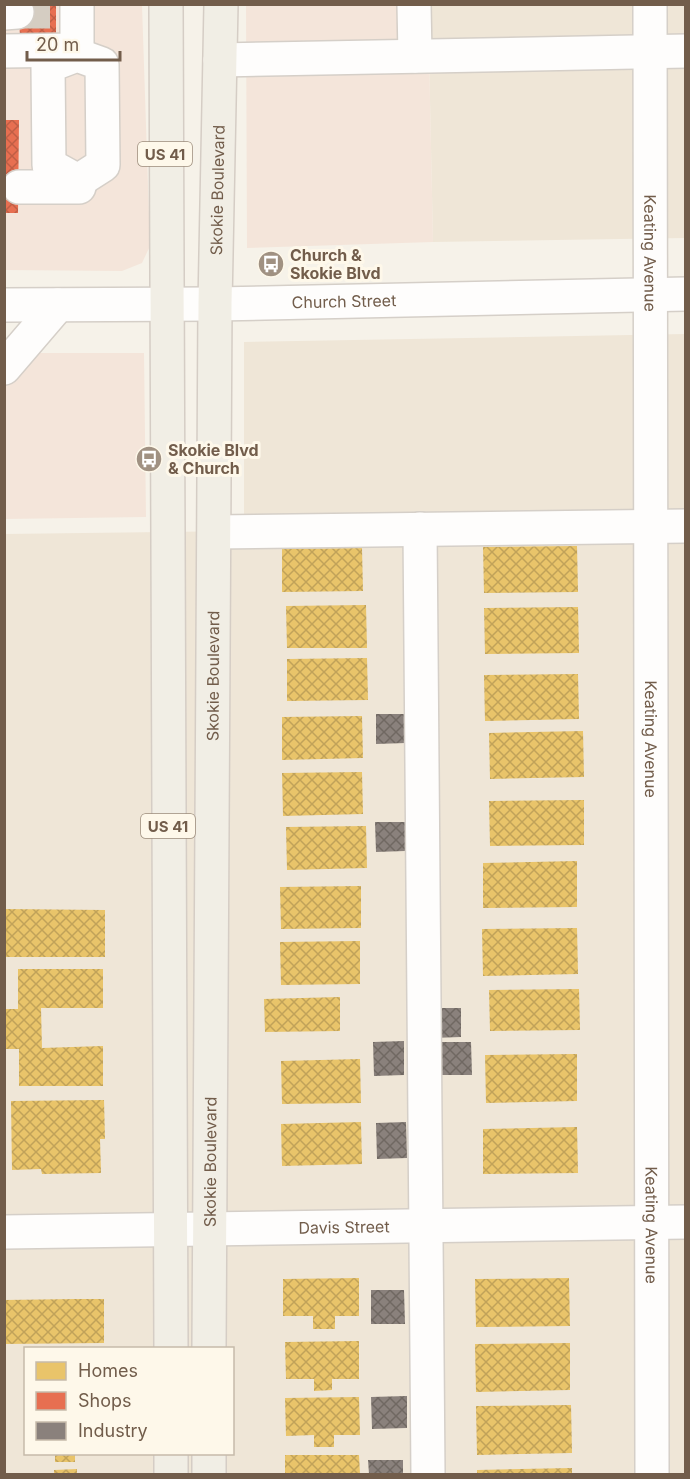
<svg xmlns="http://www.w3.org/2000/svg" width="690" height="1479" viewBox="0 0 690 1479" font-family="Inter,sans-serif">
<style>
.residential{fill:#efe6d7;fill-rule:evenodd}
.commercial{fill:#f4e5da}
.homes{fill:url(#homes-cross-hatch)}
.shops{fill:url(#shops-cross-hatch)}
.industry{fill:url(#industry-cross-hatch)}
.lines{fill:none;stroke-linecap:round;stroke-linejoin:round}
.minor-tunnel{stroke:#d5cdc2;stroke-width:33;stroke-dasharray:33 16;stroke-linecap:butt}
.minor-casing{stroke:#d5cfc8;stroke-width:36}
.major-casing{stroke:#d5cdc5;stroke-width:36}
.minor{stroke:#fefdfc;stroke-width:33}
.major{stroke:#f1eee5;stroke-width:33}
.labels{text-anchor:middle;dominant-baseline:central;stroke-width:6;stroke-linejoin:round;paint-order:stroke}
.shield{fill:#fef8ea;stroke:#9c8c7b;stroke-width:1.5}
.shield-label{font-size:15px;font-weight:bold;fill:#725d4b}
.street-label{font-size:16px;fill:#725d4b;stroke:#fef8ea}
.poi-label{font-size:16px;font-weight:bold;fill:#725d4b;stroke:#fef8ea;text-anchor:start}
</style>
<defs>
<pattern id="homes-cross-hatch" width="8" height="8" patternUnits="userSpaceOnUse" patternTransform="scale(1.5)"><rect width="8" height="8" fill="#e9c46a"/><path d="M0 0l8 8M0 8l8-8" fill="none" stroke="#c1a259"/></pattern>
<pattern id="shops-cross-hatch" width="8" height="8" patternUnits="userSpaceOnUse" patternTransform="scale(1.5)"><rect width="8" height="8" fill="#e76f51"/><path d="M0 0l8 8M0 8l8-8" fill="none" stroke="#c05e45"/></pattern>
<pattern id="industry-cross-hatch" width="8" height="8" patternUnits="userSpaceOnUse" patternTransform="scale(1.5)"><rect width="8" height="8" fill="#8a817c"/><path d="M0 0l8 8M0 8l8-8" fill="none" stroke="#706862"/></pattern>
</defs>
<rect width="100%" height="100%" fill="#f6f2e9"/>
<path class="residential" d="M428 5H685V238L433 242Z
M685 334V1474H5L4 534 244 531V342ZM26 1348H232V1454H26Z"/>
<path class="commercial" d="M5 5H142L150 246 142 263 122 271 5 270Z
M246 5H428L433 242 247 248Z
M4 353H144L146 517 5 519Z"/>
<path class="homes" d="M577 546 578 592 484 593 483 547Z
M362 548 363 591 282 592V549Z
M366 605 367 648H287L286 606Z
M578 607 579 653 485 654 484 608Z
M367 658 368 700 287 701V659Z
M578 674 579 719 485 721 484 675Z
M362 716 363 758 282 760V717Z
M583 731 584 777 490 779 489 733Z
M362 772 363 814 283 816 282 773Z
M584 800V845L490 846 489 801Z
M366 826 367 868 287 870 286 827Z
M577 861V907L483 908V863Z
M361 886V928L281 929 280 887Z
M4 909 105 910V957H4Z
M577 928 578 974 483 976 482 929Z
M360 941V984L281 985 280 942Z
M18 969H103V1008H41L42 1048 103 1046V1086H19V1049H4V1009H18Z
M579 989 580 1030 490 1031 489 990Z
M340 997V1031L265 1032 264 999Z
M577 1054V1101L486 1103 485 1055Z
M360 1059 361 1103 282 1104 281 1061Z
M104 1100 105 1139H100L101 1173 42 1174 41 1169 12 1170 11 1101Z
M361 1122 362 1164 282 1166 281 1124Z
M577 1127 578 1173 483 1174V1129Z
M359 1278V1316H335V1329H313V1316H283V1279Z
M569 1278 570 1326 476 1327 475 1279Z
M76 1299H104V1343L4 1344V1300Z
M359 1341V1379H332V1390L314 1391V1379H286L285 1342Z
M570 1343V1390L476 1392 475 1344Z
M359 1397 360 1435H334V1447H314V1435L286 1436 285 1398Z
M571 1405 572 1453 477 1455 476 1406Z
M55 1454H75V1462H55Z
M285 1455H359L360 1474H285Z
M572 1468V1474H477V1470Z
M77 1469V1474H54V1470Z"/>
<path class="shops" d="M19 4H56V41L20 42Z
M4 120H19L18 213H4Z"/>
<path class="industry" d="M376 714H405L406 743 376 744Z
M375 822H405V851L376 852Z
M432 1008H461V1037L433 1038Z
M404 1041V1075L374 1076 373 1042Z
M438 1042H471L472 1075H439Z
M406 1122 407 1158 377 1159 376 1123Z
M371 1290H404L405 1324H371Z
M407 1396V1428L372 1429 371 1397Z
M368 1460H403V1474H369Z"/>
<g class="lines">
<path class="minor-tunnel" d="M17 12H55"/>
<defs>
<g id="minor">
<path d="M414 4 415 56"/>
<path id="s1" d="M650 4 652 1474"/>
<path d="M4 13 17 12"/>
<path d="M4 51 77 50V4"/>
<path d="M77 55 102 64 103 165 78 181 49 165 48 66Z"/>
<path d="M220 60 686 51"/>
<path d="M19 187H79V180"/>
<path id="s2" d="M4 305 215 304 686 294"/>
<path d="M4 368 58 305"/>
<path d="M420 529 428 1474"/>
<path d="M215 532 686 526"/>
<path id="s3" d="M4 1232 686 1222"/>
</g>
<g id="major">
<path d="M166 4 171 1348"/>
<path id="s4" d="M209 1348 215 304 221 4"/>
<path d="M171 1454V1474"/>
<path d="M209 1454V1474"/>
</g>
</defs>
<use href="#minor" class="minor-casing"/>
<use href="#major" class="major-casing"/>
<use href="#minor" class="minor"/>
<use href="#major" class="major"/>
</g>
<defs>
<symbol id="bus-disc" viewBox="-11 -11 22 22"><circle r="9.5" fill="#a09182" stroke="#fef8ea"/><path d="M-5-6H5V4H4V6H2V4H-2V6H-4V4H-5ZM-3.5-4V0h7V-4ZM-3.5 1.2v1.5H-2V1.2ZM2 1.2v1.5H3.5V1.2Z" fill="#fff"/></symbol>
</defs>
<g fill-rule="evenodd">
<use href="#bus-disc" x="256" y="249" width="30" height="30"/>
<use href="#bus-disc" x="134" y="444" width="30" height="30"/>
</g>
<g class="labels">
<g class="shield">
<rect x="138" y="142" width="54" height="24" rx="4.5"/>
<rect x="141" y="814" width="54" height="24" rx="4.5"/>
</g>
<g class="shield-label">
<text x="165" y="154">US 41</text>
<text x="168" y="826">US 41</text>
</g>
<g class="street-label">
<text stroke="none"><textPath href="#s4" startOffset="1158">Skokie Boulevard</textPath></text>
<text stroke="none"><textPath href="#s1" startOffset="249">Keating Avenue</textPath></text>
<text stroke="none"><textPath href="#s2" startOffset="340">Church Street</textPath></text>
<text stroke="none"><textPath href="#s4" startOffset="672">Skokie Boulevard</textPath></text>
<text stroke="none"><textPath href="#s1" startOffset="735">Keating Avenue</textPath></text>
<text stroke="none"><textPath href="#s4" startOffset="186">Skokie Boulevard</textPath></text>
<text stroke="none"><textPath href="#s1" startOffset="1221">Keating Avenue</textPath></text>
<text stroke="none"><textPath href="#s3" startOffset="340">Davis Street</textPath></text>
</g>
<g class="poi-label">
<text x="290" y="255">Church &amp;<tspan x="290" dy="18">Skokie Blvd</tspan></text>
<text x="168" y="450">Skokie Blvd<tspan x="168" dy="18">&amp; Church</tspan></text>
</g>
</g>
<rect width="690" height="1479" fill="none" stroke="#725d4b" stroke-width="12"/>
<rect x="24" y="1347" width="210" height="108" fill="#fef8ea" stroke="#c6baaa" stroke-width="1.5"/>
<rect x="36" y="1362" width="30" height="18" fill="#e9c46a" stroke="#c6baaa" stroke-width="1.5"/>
<text x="78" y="1377" font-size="18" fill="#725d4b">Homes</text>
<rect x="36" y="1392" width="30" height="18" fill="#e76f51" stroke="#c6baaa" stroke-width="1.5"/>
<text x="78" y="1407" font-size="18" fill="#725d4b">Shops</text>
<rect x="36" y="1422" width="30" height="18" fill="#8a817c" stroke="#c6baaa" stroke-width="1.5"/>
<text x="78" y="1437" font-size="18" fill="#725d4b">Industry</text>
<path d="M27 51v9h93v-9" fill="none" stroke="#725d4b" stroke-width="3"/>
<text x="36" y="51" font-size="18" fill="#725d4b" stroke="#fef8ea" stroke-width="4.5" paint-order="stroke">20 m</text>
</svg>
